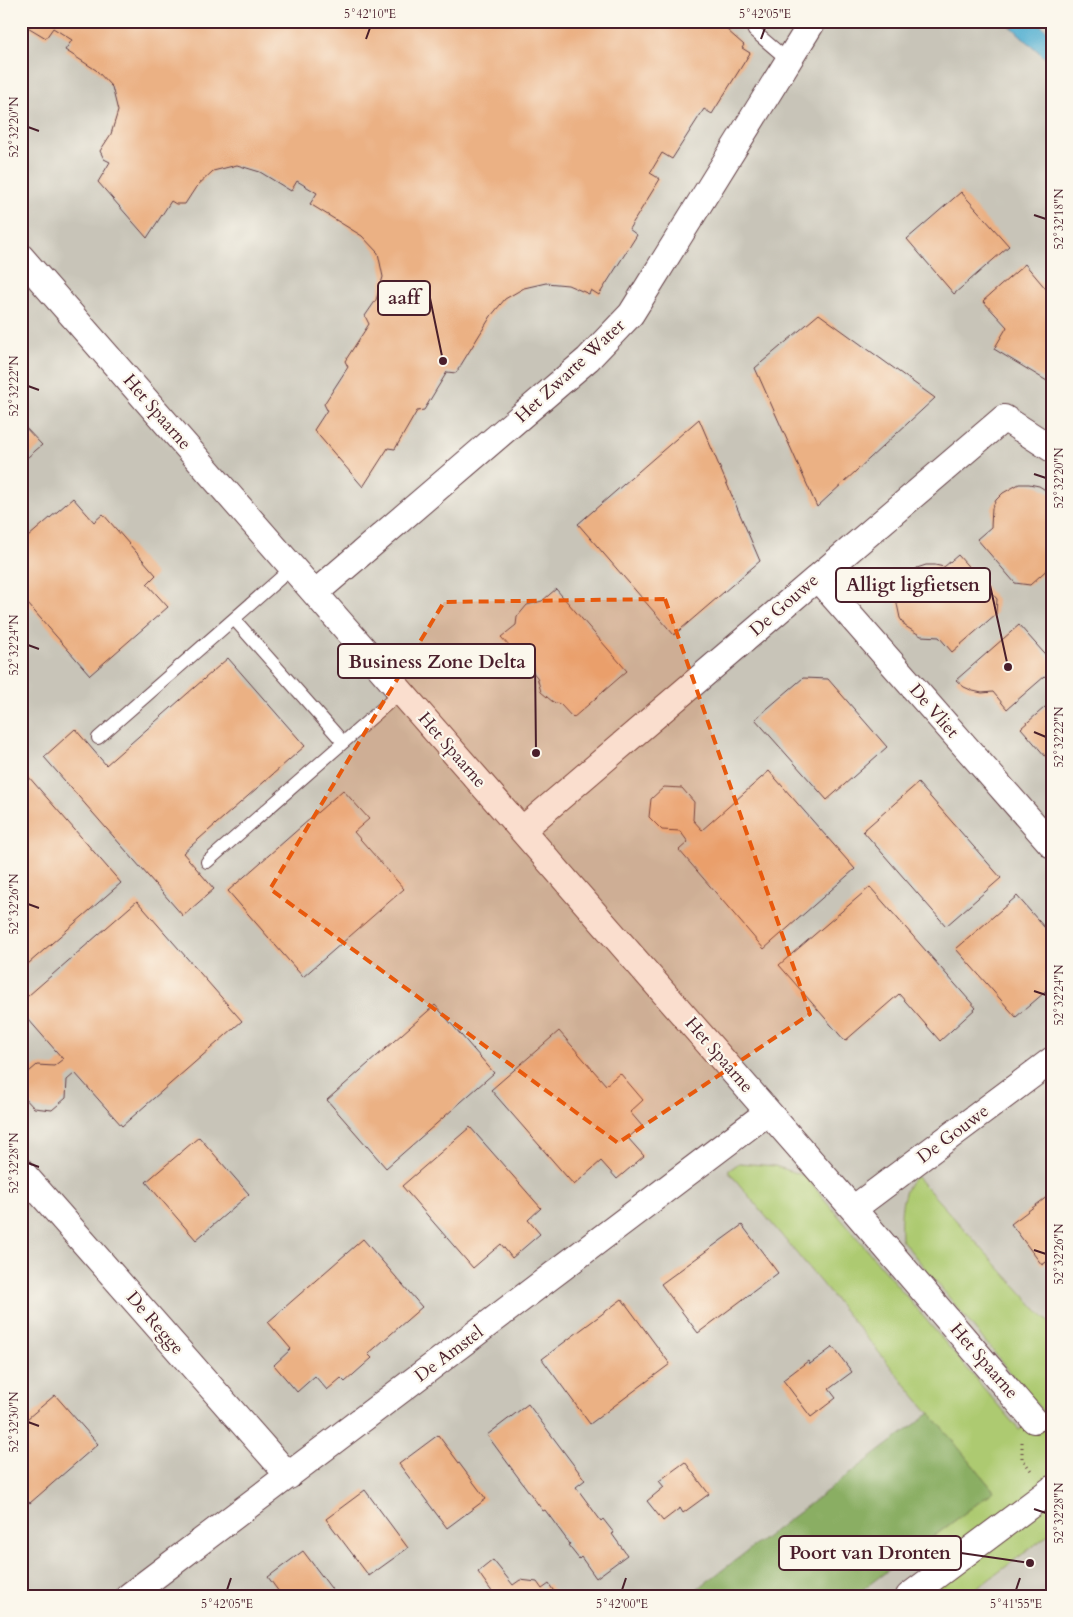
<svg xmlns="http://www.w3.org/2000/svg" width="1073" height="1617" viewBox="0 0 1073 1617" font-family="Cardo,serif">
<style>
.industrial{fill:#c8c4b8}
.green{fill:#adca71;stroke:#7c744e}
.forest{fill:#8aae63;stroke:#6a6647}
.water{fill:#54b0d2;stroke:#4f687e}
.building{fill:#ebb184}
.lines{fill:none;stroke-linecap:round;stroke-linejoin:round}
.lane-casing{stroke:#633e44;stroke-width:14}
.street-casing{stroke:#633e44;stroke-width:28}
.path{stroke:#633e44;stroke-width:3;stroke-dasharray:1 4;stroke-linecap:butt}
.lane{stroke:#fff;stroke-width:12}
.street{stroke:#fff;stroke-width:26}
.marked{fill:#e8590c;fill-opacity:0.2;stroke:#e8590c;stroke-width:4;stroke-dasharray:10 6;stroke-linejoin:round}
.ticks{fill:none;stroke:#4a1f2b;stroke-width:2}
.labels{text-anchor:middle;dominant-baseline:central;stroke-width:4.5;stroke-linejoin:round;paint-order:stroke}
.street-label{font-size:18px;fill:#4a1f2b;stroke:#fbf7ec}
.leader{fill:none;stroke:#4a1f2b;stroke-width:2}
.callout-dot{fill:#4a1f2b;stroke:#fbf7ec;stroke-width:2}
.callout{fill:#fbf7ec;stroke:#4a1f2b;stroke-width:2}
.callout-label{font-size:19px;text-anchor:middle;font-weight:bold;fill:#4a1f2b}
.neatline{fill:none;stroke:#4a1f2b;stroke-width:2}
.ticks-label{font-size:12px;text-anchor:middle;fill:#4a1f2b}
</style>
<rect width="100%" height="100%" fill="#fbf7ec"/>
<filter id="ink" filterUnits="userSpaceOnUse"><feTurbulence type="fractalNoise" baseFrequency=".02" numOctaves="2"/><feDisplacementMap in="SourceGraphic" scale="10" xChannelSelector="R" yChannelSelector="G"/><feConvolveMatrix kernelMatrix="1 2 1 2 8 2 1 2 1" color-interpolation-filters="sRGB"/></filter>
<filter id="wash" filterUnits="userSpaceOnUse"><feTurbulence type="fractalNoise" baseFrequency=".0096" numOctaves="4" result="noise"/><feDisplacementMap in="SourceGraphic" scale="20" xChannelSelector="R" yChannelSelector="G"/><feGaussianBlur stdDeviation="1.12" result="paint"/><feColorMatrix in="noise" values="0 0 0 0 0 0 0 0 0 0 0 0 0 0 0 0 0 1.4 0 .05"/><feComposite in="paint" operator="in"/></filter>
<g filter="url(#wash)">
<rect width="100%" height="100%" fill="#f1ecd5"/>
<path class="industrial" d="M21 21H1052V1484L899 1596H21Z
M1052 1530V1596H964Z"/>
<path class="green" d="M739 1163 775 1166 805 1176 1019 1430 1042 1411 901 1239C900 1220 900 1189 916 1176L1052 1326V1480L960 1541 896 1565 994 1491 728 1171Z
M1052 1499V1532L967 1596H922Z"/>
<path class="forest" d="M930 1413 994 1491 854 1596H688Z"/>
<path class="water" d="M1005 21H1036L1052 35V64Z"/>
<g id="blocks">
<path class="building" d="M21 21H722L727 30 744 45 742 48 750 53 712 114 704 109 672 159 662 153 650 173 660 179 629 229 637 235 599 295 591 290 589 294 568 285 546 283 524 288 505 299 491 316 456 373 447 372 424 410 417 411 395 449 388 448 363 487 314 430 327 410 324 404 348 367 345 361 369 324 365 316 376 300 383 277 378 253 362 236 310 204 317 193 297 181 291 191 260 172 237 165 213 171 196 187 185 204H176L171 201 147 238 98 182 110 162 104 159 100 151 111 134 118 111 112 87 96 70 65 50 72 40 53 28 46 38 21 23Z
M961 192 1009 246 954 294 907 239Z
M1025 264 1052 296V384L994 349 1007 327 983 301Z
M819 314 935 398 817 507 755 368Z
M699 419 760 561 674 635 578 524Z
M23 425 42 445 21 463V426Z
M1019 484H1029L1039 486 1052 494V565L1030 585 1015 583 977 539 991 527 992 508 996 500 1003 493Z
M73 498 94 522 103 514 156 575 147 584 168 607 90 675 21 596V543Z
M958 555 997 599 996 614 952 652 939 637 921 636 905 626 900 618 896 599 903 581 917 568 926 565H935L944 567Z
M556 589 627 671 573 718 560 704 553 702 541 692 537 677 501 637 516 625 517 617 527 605 542 601Z
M1019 625 1052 662V670L1007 709 993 692 982 693 973 691 964 687 956 680Z
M228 658 305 746 183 853 214 889 183 916 44 757 75 729 106 765Z
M803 678 828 679 887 747 827 800 755 719Z
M1052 701V764L1021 728Z
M21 768 121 883 21 970Z
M769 771 855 869 764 949 679 850 688 842 680 831 662 830 649 817 651 799 664 787 682 788 694 802 693 820 702 830Z
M918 783 1001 878 946 926 863 831Z
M343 790 369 819 354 832 404 889 303 977 228 891Z
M870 887 976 1008 940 1041 899 994 845 1041 779 965Z
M1017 896 1052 936V986L1016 1017 956 949Z
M137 901 242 1021 122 1126 75 1073 67 1080 66 1098 52 1110 34 1108 22 1095 23 1077 37 1065 54 1066 63 1059 21 1011V1002Z
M435 1005 494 1073 386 1168 327 1100Z
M559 1031 606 1085 620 1073 643 1100 630 1112 642 1126 628 1138 644 1156 617 1179 601 1161 574 1185 491 1090Z
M470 1127 541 1208 528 1220 540 1234 512 1258 501 1244 473 1268 402 1186Z
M199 1137 249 1194 196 1240 146 1182Z
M1052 1193V1258L1042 1265 1011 1224Z
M742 1225 778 1273 698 1333 661 1284Z
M363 1239 422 1307 368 1354 372 1358 345 1382 341 1378 327 1390 315 1376 297 1392 274 1365 291 1349 268 1322Z
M622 1299 670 1364 590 1424 542 1359Z
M833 1347 852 1372 829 1389 836 1398 811 1417 783 1380 808 1361 810 1364Z
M55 1395 98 1444 30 1503 27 1501 21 1506V1424Z
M528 1404 585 1480 576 1487 601 1521 603 1519 614 1533 612 1534 627 1555 596 1578 581 1557 579 1559 568 1545 570 1544 545 1510 543 1511 487 1435Z
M438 1435 486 1499 447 1528 399 1464Z
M685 1462 709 1494 683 1513 680 1508 663 1521 647 1501 664 1487 659 1481Z
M365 1490 408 1548 369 1576 326 1519Z
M303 1551 337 1596H282L268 1577Z
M493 1560 513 1585 520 1580 537 1582 542 1589 549 1584 557 1596H495L478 1572Z"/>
</g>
</g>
<g filter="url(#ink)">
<use href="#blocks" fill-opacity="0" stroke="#633e44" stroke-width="1"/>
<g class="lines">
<defs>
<path id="lane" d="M750 21 754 31 789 61
M234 619 343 742
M98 738 293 567
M207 862 401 692"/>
<path id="street" d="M21 257 853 1209 1034 1420
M817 578 1052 845
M315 593 588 359 631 314 813 21
M522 830 1004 418 1052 449
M21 1171 289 1476
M853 1209 1052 1060
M129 1596 768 1112
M909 1596 1052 1489"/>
</defs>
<use href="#lane" class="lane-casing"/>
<use href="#street" class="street-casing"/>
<path class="path" d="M1022 1442V1458L1032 1472"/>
<use href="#lane" class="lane"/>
<use href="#street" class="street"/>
</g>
</g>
<path class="marked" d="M665 599 810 1014 618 1143 270 889 444 602Z"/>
<path class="ticks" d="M366 39 370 28M761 39 765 28M28 127 39 131M1034 215 1046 219M28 386 39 390M1034 474 1046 478M28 645 39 649M1034 732 1046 737M28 904 39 908M1034 991 1046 995M28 1163 39 1167M1034 1250 1046 1254M28 1422 39 1426M1034 1509 1046 1513M227 1590 231 1578M622 1590 626 1578M1016 1590 1020 1578"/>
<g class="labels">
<g class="street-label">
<text transform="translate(570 371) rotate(-43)">Het Zwarte Water</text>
<text transform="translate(157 412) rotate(49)">Het Spaarne</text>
<text transform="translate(784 605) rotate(-41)">De Gouwe</text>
<text transform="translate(934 711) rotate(49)">De Vliet</text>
<text transform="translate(452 750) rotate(49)">Het Spaarne</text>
<text transform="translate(719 1055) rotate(49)">Het Spaarne</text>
<text transform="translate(953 1134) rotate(-37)">De Gouwe</text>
<text transform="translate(155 1323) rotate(49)">De Regge</text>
<text transform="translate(449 1354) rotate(-37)">De Amstel</text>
<text transform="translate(984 1361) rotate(49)">Het Spaarne</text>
</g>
</g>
<path class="leader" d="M443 361L430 298M1008 667L990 585M536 753L535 661M1030 1563L961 1553"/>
<g class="callout-dot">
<circle cx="443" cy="361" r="5"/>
<circle cx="1008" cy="667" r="5"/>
<circle cx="536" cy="753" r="5"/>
<circle cx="1030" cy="1563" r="5"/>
</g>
<g class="callout">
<rect x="378" y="281" width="52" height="34" rx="5"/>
<rect x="836" y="568" width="154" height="34" rx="5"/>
<rect x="338" y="644" width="197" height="34" rx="5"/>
<rect x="779" y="1536" width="182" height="34" rx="5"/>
</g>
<g class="callout-label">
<text x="404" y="304">aaff</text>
<text x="913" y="591">Alligt ligfietsen</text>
<text x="437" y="668">Business Zone Delta</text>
<text x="870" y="1559">Poort van Dronten</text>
</g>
<rect width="1073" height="1617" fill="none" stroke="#fbf7ec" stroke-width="55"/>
<rect x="28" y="28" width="1018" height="1562" class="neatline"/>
<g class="ticks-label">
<text x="370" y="18">5°42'10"E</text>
<text x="765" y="18">5°42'05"E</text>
<text transform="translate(14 127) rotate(-90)" y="4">52°32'20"N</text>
<text transform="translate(1059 219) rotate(-90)" y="4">52°32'18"N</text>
<text transform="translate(14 386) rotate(-90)" y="4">52°32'22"N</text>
<text transform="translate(1059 478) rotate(-90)" y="4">52°32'20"N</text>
<text transform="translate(14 645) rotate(-90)" y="4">52°32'24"N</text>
<text transform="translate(1059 737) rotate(-90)" y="4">52°32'22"N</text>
<text transform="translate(14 904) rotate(-90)" y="4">52°32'26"N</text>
<text transform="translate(1059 995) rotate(-90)" y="4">52°32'24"N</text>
<text transform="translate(14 1163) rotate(-90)" y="4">52°32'28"N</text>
<text transform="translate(1059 1254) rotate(-90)" y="4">52°32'26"N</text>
<text transform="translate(14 1422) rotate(-90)" y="4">52°32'30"N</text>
<text transform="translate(1059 1513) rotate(-90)" y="4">52°32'28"N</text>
<text x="227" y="1608">5°42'05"E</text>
<text x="622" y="1608">5°42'00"E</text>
<text x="1016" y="1608">5°41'55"E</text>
</g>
</svg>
